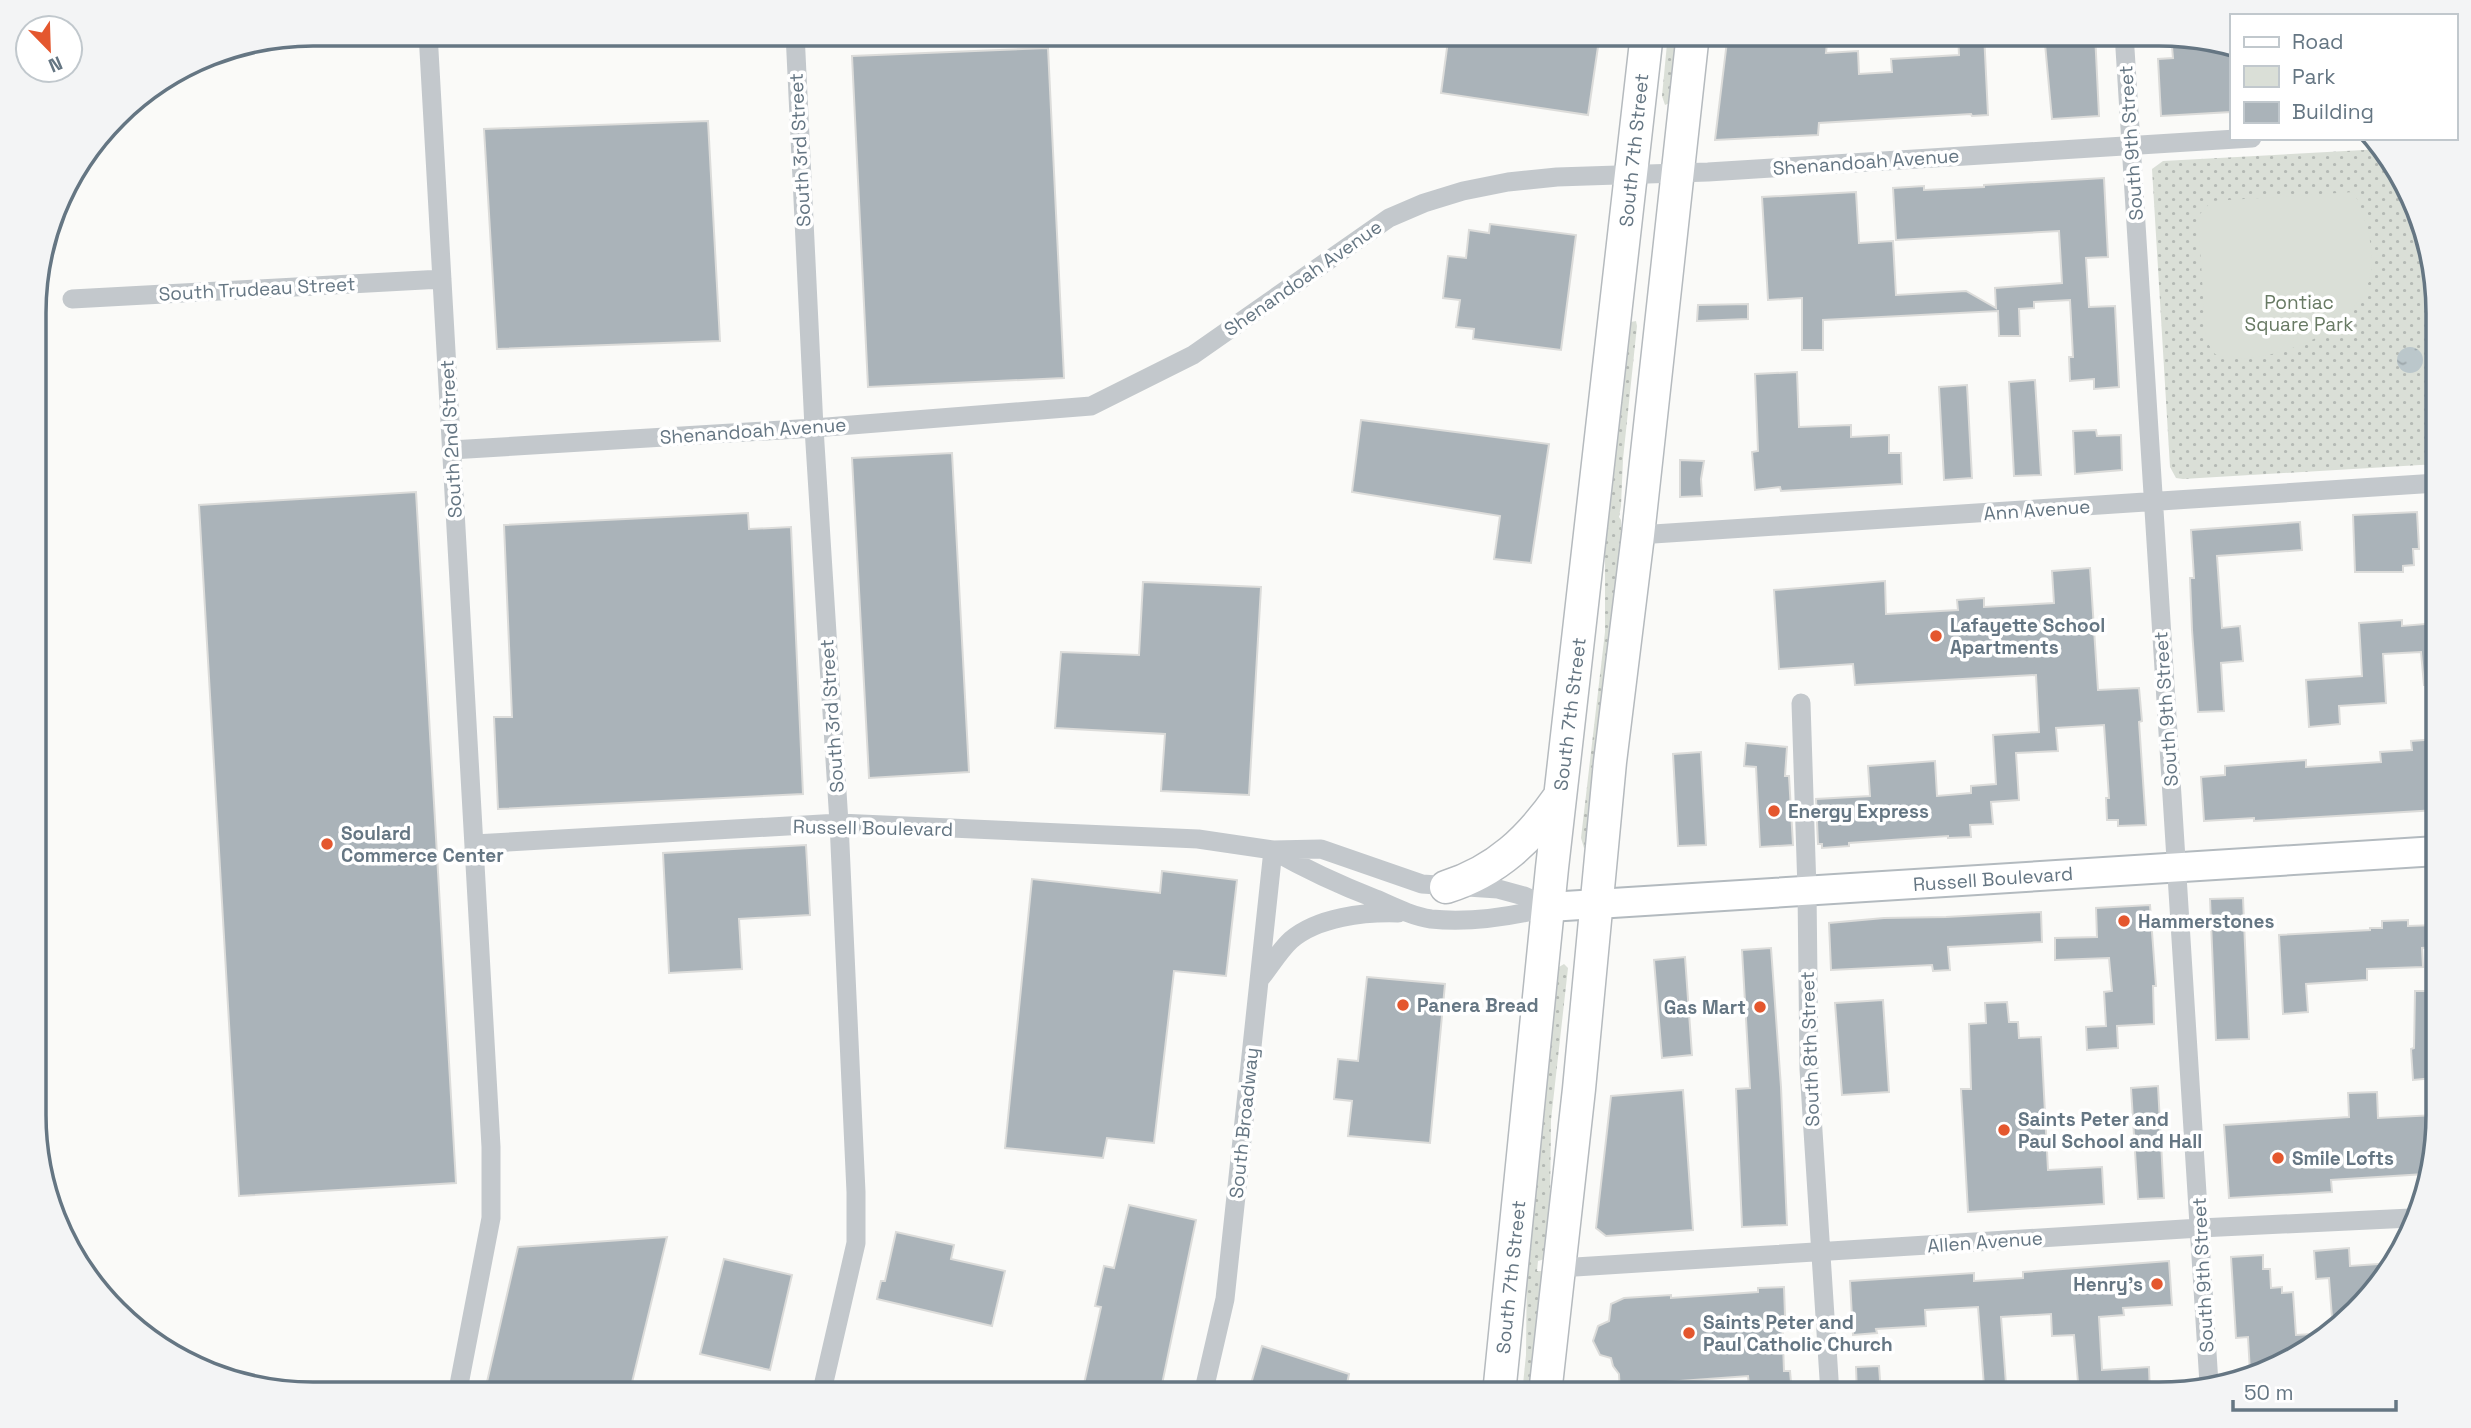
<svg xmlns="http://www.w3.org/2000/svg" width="2471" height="1428" viewBox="0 0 2471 1428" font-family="'Space Grotesk',sans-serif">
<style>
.green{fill:url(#green-dots)}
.pitch{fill:#dadfd7}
.water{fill:url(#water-ripples)}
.building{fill:#aab3b9;stroke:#dcdcda;stroke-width:2}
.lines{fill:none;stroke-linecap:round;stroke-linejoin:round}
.secondary-casing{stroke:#b3babf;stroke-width:32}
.primary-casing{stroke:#b5babe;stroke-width:35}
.minor{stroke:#c3c8cc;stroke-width:19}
.secondary{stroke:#fff;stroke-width:28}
.primary{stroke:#fff;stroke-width:32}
.poi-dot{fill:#e4572e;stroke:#fff;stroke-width:2.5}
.labels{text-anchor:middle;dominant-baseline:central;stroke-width:7;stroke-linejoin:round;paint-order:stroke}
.street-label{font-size:19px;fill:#657683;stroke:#fff}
.park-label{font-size:19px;fill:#687a64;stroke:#fff}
.poi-label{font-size:19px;font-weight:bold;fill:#657683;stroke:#fff;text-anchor:start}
.rim{fill:none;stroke:#657683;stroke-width:3.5}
</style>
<defs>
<pattern id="green-dots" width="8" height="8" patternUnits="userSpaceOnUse" patternTransform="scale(1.75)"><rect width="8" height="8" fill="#dadfd7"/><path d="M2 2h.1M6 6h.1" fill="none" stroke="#b4b9b4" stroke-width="1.8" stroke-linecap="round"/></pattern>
<pattern id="water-ripples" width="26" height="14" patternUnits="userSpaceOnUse" patternTransform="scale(1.75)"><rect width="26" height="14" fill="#bbc7cb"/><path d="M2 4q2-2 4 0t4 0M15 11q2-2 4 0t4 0" fill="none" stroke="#9ca6aa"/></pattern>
</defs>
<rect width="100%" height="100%" fill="#fafaf8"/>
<path class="green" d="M1668 33H1679L1673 91 1670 95 1672 102 1665 105 1662 96Z
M2382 149 2400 173 2437 294V464L2183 479 2176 478 2170 467 2152 169 2163 161Z
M1636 321 1637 326 1623 459 1621 506 1619 517 1621 520V545L1588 846 1584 848 1581 838 1605 632V535L1629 325 1631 322Z
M1564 964 1568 968 1551 1120 1550 1209 1545 1259 1538 1261 1537 1271H1541L1544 1276 1531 1394H1522L1526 1355 1527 1260 1559 967Z"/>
<path class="pitch" d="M2354 192C2365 218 2378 253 2369 281 2362 304 2338 323 2319 336 2299 349 2236 368 2215 354 2212 351 2209 344 2206 341L2198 216 2212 201Z"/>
<path class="water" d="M2397 360a13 13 0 1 1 26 0a13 13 0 1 1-26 0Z"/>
<path class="building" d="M1449 33H1600L1588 115 1441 93Z
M1728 33H1828L1826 53 1858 51 1859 74 1892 72 1891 59 1959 55 1958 33H1984L1988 115 1972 116 1971 114 1819 123 1818 135 1715 140Z
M2044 33H2095L2099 116 2052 119Z
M2171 35 2231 43V112L2161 116 2158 59 2173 58Z
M1048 48 1064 378 868 387 852 56Z
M708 121 720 341 497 349 484 129Z
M2104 178 2108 257 2086 258 2089 307 2115 306 2119 387 2094 389V379L2070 381 2069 357H2073L2070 300 2034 302V308L2019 309 2020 336H1999L1998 311 1823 320V350H1802V298L1768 300 1762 197 1856 192 1859 243 1893 241 1896 295 1966 291 1996 308 1995 288 2062 283 2059 231 1896 240 1893 188 1924 186V190L1984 187V185Z
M1490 224 1576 235 1561 350 1473 339 1474 329 1456 327 1460 300 1443 298 1448 256 1466 258 1469 230 1489 233Z
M1748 304V319L1697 321 1698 305Z
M1797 372 1799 427 1851 425V437L1889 435V453H1901L1902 484 1781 491 1780 487 1755 490 1752 452 1758 451 1755 374Z
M2035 380 2041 475 2014 476 2009 382Z
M1967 385 1972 478 1944 480 1939 387Z
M1361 420 1549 444 1531 563 1494 559 1500 516 1352 492Z
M2096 430 2097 436 2121 435 2122 470 2075 474 2073 431Z
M952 453 969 772 869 778 852 458Z
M1680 460 1704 461 1701 479 1702 496 1680 497Z
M416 492 456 1183 239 1196 199 505Z
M2417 512 2419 549H2413L2414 565 2403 566V572H2355L2353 515Z
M748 513 749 529 791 527 803 794 498 809 494 717H512L504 525Z
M2300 522 2302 550 2217 556 2222 628 2240 626 2243 661 2221 663 2224 711 2198 712 2192 630 2190 578H2194L2191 530Z
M2090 568 2098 690 2139 688 2142 721 2139 722 2146 825 2118 826V820H2107L2106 798H2109L2104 725 2056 728 2058 751 2016 753 2019 800 1991 802 1993 824 1970 825 1971 837 1948 838V836L1849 843V846L1822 848V844H1818L1816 799 1870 796 1868 766 1935 761 1937 796 1971 793V786L1996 784 1993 735 2039 732 2036 675 1855 685 1853 664 1779 669 1774 590 1885 581 1886 614 1958 610 1957 600 1984 598V607L2054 603 2052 571Z
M1143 582 1261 587 1249 795 1161 791 1165 734 1055 728 1061 652 1139 655Z
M2402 620V626L2437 623V685H2424L2421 652 2383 654 2386 703 2339 706 2340 724 2309 727 2306 680 2362 676 2359 623Z
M2437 739V810L2254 821V818L2204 821 2201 777 2225 775V766L2306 760V767L2381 762 2380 752 2412 750 2411 741Z
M1746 743 1787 747 1785 776H1789L1793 845 1760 847 1756 767 1744 766Z
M1701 752 1706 845 1678 846 1673 754Z
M806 845 810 915 739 919 742 969 669 973 663 853Z
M1162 871 1237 880 1226 976 1174 971 1154 1143 1107 1138 1103 1158 1005 1148 1032 879 1160 893Z
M2243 898 2249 1039 2216 1040 2210 899Z
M2150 905 2156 986H2153L2154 1024 2117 1026 2118 1048 2087 1050 2086 1027 2106 1026 2104 992 2112 991 2109 958 2055 960V938L2097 937 2096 908Z
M2041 912 2042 942 1948 947 1950 970 1933 971 1932 965 1831 970 1829 923 1884 918 1946 917Z
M2408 920V926L2437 925V947L2422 948 2423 967 2367 969V980L2306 984 2308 1012 2283 1014 2279 935 2370 930V928H2382V921Z
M1771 948 1781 1087 1787 1225 1742 1227 1736 1089 1750 1088 1742 950Z
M1685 957 1692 1055 1662 1058 1654 960Z
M1367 977 1445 984 1430 1143 1348 1136 1352 1101 1334 1099 1338 1059 1358 1061Z
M2415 991H2427L2428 1004H2437V1021H2430L2434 1078 2413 1080 2411 1049 2414 1048Z
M1883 1000 1889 1092 1842 1095 1835 1003Z
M2007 1002 2009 1022H2018L2019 1038 2041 1037 2048 1170 2102 1167 2104 1204 1968 1212 1961 1089H1971L1969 1024 1986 1023 1985 1003Z
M2158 1086 2164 1198 2138 1199 2131 1088Z
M1683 1090 1693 1230 1606 1236 1596 1228 1611 1096Z
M2377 1092 2378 1118 2435 1115 2436 1137 2425 1174 2331 1180 2332 1192 2229 1198 2224 1125 2349 1117 2348 1093Z
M1129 1205 1196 1220 1160 1394H1136L1084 1384 1101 1307 1095 1306 1104 1266 1114 1268Z
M896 1232 954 1245 951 1259 1005 1271 992 1326 877 1299 881 1281H885Z
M667 1237 629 1395H484L518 1247Z
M2349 1248 2350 1266 2394 1263 2356 1313 2333 1331 2329 1278 2316 1279 2314 1251Z
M2263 1255V1269H2270L2271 1288 2282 1287V1293L2293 1292 2296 1335 2330 1333 2298 1357 2250 1372 2248 1337 2236 1338 2231 1257Z
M724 1259 792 1275 770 1370 700 1354Z
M2169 1261 2172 1305 2123 1308 2124 1315 2099 1317 2102 1370 2149 1367 2150 1394H2079L2074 1335 2052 1336 2051 1314 2001 1317 2006 1384 1984 1386 1978 1307 1925 1310 1926 1326 1876 1329 1877 1333 1853 1335 1850 1281 1974 1273V1281L2023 1278V1272Z
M1784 1287 1785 1316H1782L1784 1371H1790L1792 1394H1750L1748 1376 1639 1384 1640 1394H1620L1619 1374 1613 1366 1611 1358 1600 1355 1593 1341 1598 1326 1609 1321 1611 1304 1624 1298 1671 1295V1298L1758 1292V1288Z
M1262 1346 1349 1374 1345 1394H1248Z
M1879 1366 1881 1394H1857L1856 1367Z"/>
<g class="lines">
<defs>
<path id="secondary" d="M1549 907 2437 851"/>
<path id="primary" d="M1446 887C1497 871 1530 839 1560 796
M1499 1394 1552 868 1647 33
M1545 1394 1579 1089 1610 762 1638 535 1693 33"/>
</defs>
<use href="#secondary" class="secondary-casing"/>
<use href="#primary" class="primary-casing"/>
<path class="minor" d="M428 33 491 1147V1218L457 1395
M795 33 814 428 839 823 856 1192V1243L821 1395
M2124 33 2209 1384
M72 299 442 279
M451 450 814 428 1091 406 1193 355 1389 218 1424 203 1463 191 1508 182 1557 177 1708 172 2252 138
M1638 535 2437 483
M1801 703 1807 890 1809 1069 1830 1394
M474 844 839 823 1198 839 1273 850 1321 849 1422 884 1498 889 1524 896 1549 907
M1274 851C1307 870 1340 885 1376 899 1394 907 1412 916 1431 919 1471 923 1510 917 1549 907
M1260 979C1270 967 1279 951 1291 940 1318 917 1364 912 1398 913
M1559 1268 2200 1228 2411 1218
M1203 1394 1225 1299 1273 850"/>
<use href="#secondary" class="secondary"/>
<use href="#primary" class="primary"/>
</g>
<g class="poi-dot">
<circle cx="1936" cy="636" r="7"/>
<circle cx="1774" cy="811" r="7"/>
<circle cx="327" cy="844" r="7"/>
<circle cx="2124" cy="921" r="7"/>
<circle cx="1403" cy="1005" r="7"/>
<circle cx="1760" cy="1007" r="7"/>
<circle cx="2004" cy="1130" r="7"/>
<circle cx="2278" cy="1158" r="7"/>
<circle cx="2157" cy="1284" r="7"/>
<circle cx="1689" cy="1333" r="7"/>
</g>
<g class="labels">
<g class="street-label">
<text transform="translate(2131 143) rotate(-94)">South 9th Street</text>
<text transform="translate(800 150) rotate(-93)">South 3rd Street</text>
<text transform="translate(1634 150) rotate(-84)">South 7th Street</text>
<text transform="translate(1866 162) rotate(-4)">Shenandoah Avenue</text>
<text transform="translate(1303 278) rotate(-35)">Shenandoah Avenue</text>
<text transform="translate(257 289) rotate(-3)">South Trudeau Street</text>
<text transform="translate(753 431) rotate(-4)">Shenandoah Avenue</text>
<text transform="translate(451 439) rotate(-93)">South 2nd Street</text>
<text transform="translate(2037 510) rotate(-4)">Ann Avenue</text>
<text transform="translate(2166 709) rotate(-94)">South 9th Street</text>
<text transform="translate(1570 714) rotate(-83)">South 7th Street</text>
<text transform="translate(832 716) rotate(-94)">South 3rd Street</text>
<text transform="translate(873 828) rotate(1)">Russell Boulevard</text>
<text transform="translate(1993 879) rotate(-4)">Russell Boulevard</text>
<text transform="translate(1810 1049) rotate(-92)">South 8th Street</text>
<text transform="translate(1244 1123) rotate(-84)">South Broadway</text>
<text transform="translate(1985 1242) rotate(-4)">Allen Avenue</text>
<text transform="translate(2203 1275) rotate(-93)">South 9th Street</text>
<text transform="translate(1511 1277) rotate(-84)">South 7th Street</text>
</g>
<g class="park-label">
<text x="2299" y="302">Pontiac<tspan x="2299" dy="22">Square Park</tspan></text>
</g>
<g class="poi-label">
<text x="1950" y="625">Lafayette School<tspan x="1950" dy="22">Apartments</tspan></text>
<text x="1788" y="811">Energy Express</text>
<text x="341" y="833">Soulard<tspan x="341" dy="22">Commerce Center</tspan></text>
<text x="2138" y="921">Hammerstones</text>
<text x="1417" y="1005">Panera Bread</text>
<text x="1746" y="1007" text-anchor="end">Gas Mart</text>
<text x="2018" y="1119">Saints Peter and<tspan x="2018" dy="22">Paul School and Hall</tspan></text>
<text x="2292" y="1158">Smile Lofts</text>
<text x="2143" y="1284" text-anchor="end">Henry's</text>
<text x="1703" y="1322">Saints Peter and<tspan x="1703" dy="22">Paul Catholic Church</tspan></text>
</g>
</g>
<path d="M0 0H2471V1428H0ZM313 46H2159A267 267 0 0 1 2426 313V1115A267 267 0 0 1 2159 1382H313A267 267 0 0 1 46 1115V313A267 267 0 0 1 313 46Z" fill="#f3f4f5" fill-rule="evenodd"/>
<path class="rim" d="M313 46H2159A267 267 0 0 1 2426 313V1115A267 267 0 0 1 2159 1382H313A267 267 0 0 1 46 1115V313A267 267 0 0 1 313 46Z"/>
<rect x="2230" y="14" width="228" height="126" fill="#ffffff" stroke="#c1c8cd" stroke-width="2"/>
<rect x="2244" y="37" width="35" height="10" fill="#ffffff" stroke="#c1c8cd" stroke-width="2"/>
<text x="2292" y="49" font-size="21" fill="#657683">Road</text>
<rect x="2244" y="66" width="35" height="21" fill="#dadfd7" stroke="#c1c8cd" stroke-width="2"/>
<text x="2292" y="84" font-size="21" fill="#657683">Park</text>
<rect x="2244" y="102" width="35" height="21" fill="#aab3b9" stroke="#c1c8cd" stroke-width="2"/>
<text x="2292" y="119" font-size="21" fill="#657683">Building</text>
<g transform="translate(49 49) rotate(157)"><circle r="33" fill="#ffffff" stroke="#c1c8cd" stroke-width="2"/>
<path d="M0-5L12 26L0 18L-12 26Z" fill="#e4572e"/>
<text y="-10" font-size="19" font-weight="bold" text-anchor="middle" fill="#657683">N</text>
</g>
<path d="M2233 1400v10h163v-10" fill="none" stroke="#657683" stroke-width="3.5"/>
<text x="2244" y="1400" font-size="21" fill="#657683" stroke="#ffffff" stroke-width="5" paint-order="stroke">50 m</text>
</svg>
